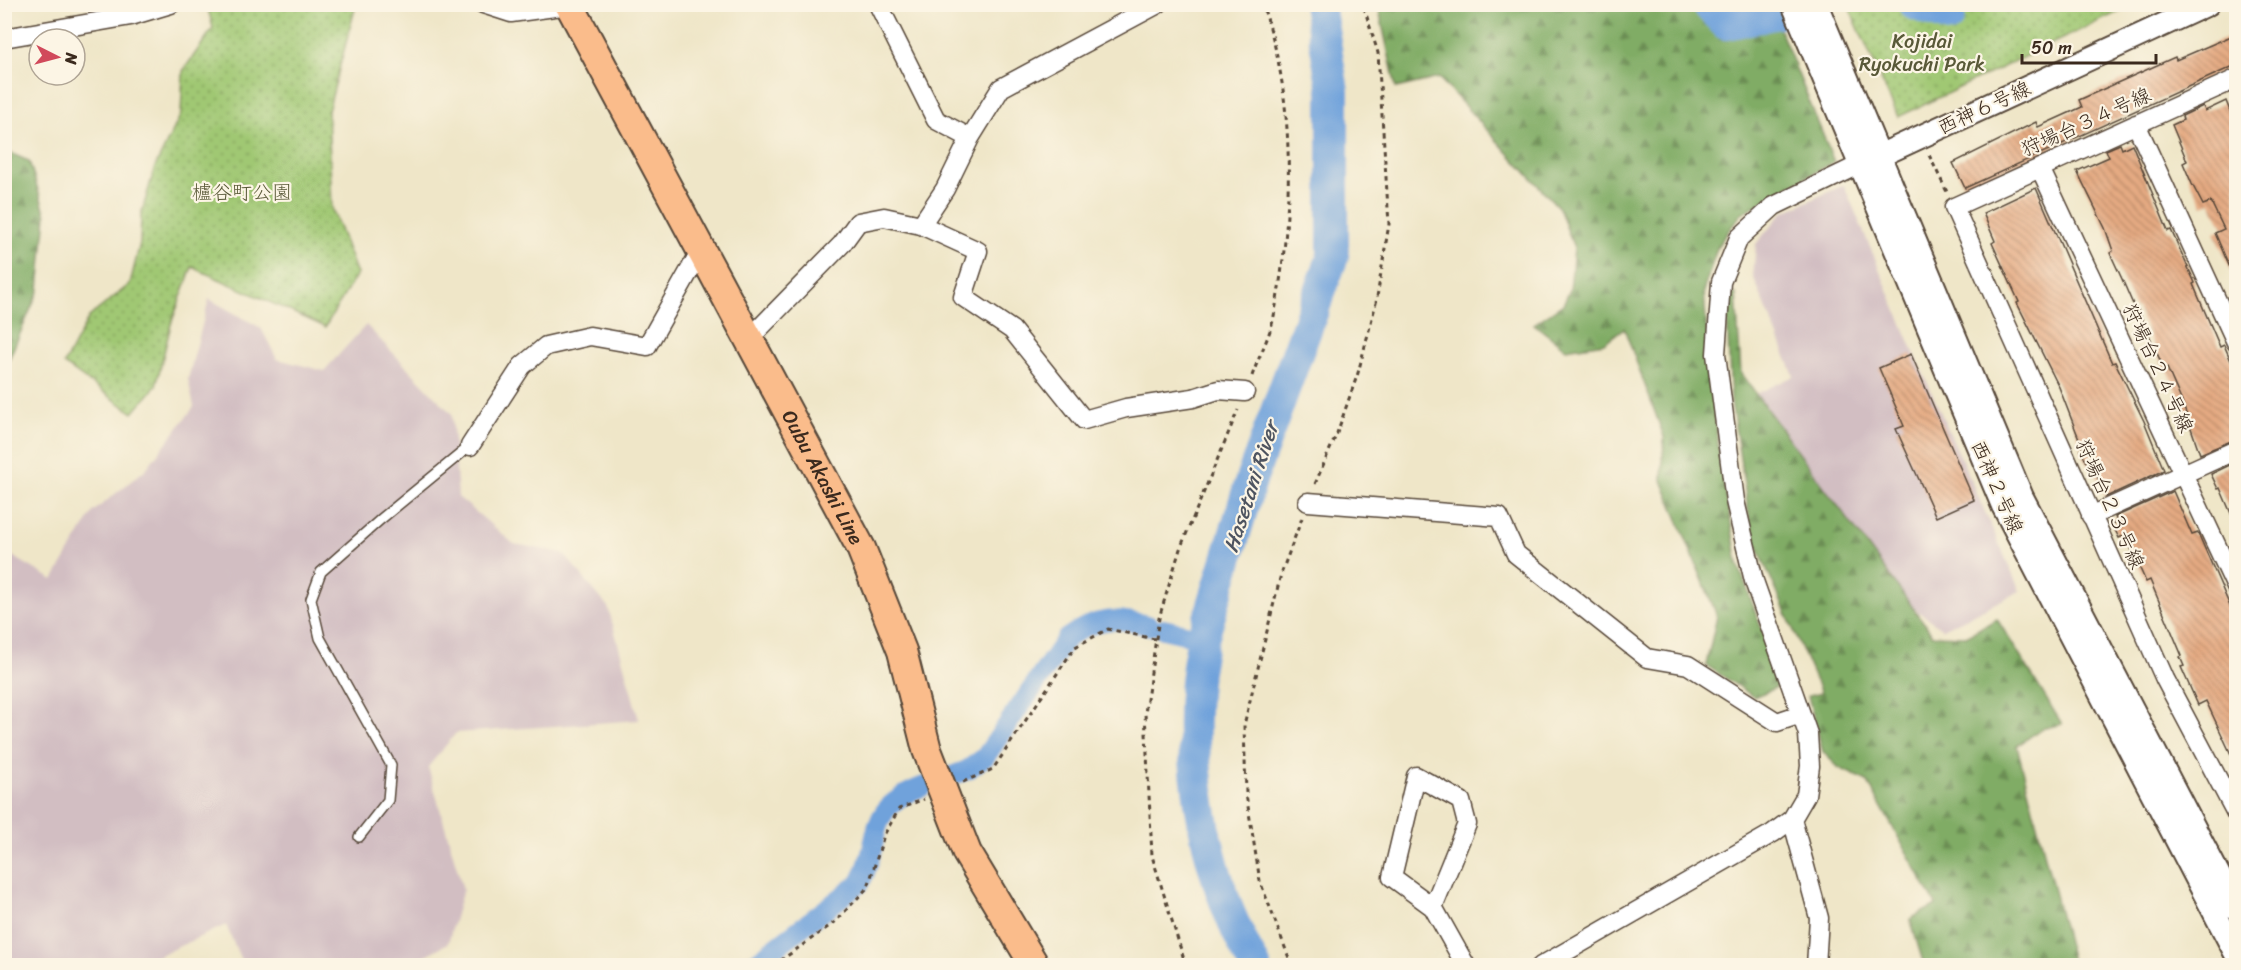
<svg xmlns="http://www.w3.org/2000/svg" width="2241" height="970" viewBox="0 0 2241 970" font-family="Sriracha,'Klee One',sans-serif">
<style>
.industrial{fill:#d2bec2}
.forest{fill:url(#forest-firs);stroke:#5e6b42;stroke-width:1.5}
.park{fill:url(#park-dots);stroke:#6e7948;stroke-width:1.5}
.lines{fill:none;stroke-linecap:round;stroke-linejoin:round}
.canal{stroke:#70a2db;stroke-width:20}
.river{stroke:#70a2db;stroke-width:32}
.building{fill:url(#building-back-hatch)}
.service-casing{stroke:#564638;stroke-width:12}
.minor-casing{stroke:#564638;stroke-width:21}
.tertiary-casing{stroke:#564638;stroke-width:26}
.primary-casing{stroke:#564638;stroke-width:32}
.path{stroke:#564638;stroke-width:3;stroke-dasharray:4.5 4.5;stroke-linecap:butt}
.service{stroke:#fff;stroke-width:9}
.minor{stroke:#fff;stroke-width:18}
.tertiary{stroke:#fff;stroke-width:22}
.primary{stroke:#fabc8b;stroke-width:28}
.labels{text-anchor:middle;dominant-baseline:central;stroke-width:4.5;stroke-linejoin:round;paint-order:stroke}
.park-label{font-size:20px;fill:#595938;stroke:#fcf5e5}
.street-label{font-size:20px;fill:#3b2a1e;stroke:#fcf5e5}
.water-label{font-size:21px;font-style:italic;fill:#4e5460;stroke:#fcf5e5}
</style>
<defs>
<pattern id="forest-firs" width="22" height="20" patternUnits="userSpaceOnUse" patternTransform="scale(1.5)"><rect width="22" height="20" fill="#80ac65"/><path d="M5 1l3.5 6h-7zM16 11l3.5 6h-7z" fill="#6a8c53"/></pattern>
<pattern id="park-dots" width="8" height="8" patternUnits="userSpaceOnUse" patternTransform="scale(1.5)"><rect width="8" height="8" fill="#a0c873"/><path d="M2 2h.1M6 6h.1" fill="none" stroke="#84a35e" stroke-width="1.8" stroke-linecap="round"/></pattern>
<pattern id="building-back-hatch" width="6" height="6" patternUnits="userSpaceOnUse" patternTransform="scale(1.5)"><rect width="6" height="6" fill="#e5aa82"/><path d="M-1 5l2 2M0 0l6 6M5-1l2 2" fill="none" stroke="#bb8b6a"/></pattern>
</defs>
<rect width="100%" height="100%" fill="#fcf5e5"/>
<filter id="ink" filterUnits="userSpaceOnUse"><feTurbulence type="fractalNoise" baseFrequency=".0167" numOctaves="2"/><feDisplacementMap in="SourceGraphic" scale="12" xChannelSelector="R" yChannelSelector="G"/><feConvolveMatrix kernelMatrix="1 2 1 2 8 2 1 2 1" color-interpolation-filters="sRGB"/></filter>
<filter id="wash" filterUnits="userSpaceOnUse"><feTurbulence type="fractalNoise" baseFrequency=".008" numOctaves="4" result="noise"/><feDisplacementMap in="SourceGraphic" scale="24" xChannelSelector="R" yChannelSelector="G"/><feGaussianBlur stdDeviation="1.35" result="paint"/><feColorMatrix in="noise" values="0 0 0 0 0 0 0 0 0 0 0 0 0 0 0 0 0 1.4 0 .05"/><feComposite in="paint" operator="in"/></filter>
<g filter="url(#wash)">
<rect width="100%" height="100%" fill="#efe6c8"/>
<path class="industrial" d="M1844 185 1916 357 2020 591 1943 629 1912 607 1756 394 1794 376 1753 276 1756 244 1782 213Z
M209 299 261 328 277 359 324 371 366 325 452 414 458 497 514 544 563 553 608 607 639 720 456 733 428 767 463 889 448 943 408 965H243L226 925 138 965H5L4 551 53 580 93 512 146 469 194 407 188 379Z"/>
<path class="forest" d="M1378 5H1770L1834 162 1742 213 1718 245 1704 289 1709 371 1720 461 1738 564 1782 685 1754 697 1706 665 1717 616 1662 480 1664 437 1624 328 1604 343 1566 349 1534 324 1563 304 1570 290 1574 248 1559 208 1439 78 1396 88Z
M5 151 29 161 46 215 39 290 5 368Z
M1726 293 1736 294 1741 374 1933 635 1966 636 1997 619 2062 724 2041 729 2017 746 2073 965H1924L1910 919 1936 905 1867 781 1839 768 1823 752 1808 696 1821 693 1752 535 1731 401Z"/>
<path class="park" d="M207 5H356L328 111 332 208 357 274 325 327 192 267 171 324 156 386 133 413 64 364 89 317 130 284 140 243 141 215 155 167 181 114 183 71 213 28Z
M1848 5H2133L1898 117Z"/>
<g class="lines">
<path class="canal" d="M1163 629 1203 638
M949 777 967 770 985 757 1067 638C1096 617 1116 617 1150 626
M751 966 860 883C885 836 861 810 924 786"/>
<path class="river" d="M1707 4 1726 24 1778 13
M1914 4 1949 17
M1255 966C1202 874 1180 741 1203 638L1252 477 1333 256V91L1319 4"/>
</g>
<g id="blocks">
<path class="building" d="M2236 34V65L1965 188 1953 163 2036 122 2038 127 2082 107 2079 100 2175 57 2176 60Z
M2226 101 2236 126V282L2215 233 2224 229 2211 202 2203 205 2192 184 2183 163 2187 161 2172 125 2183 120 2182 116 2203 106 2205 111Z
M2120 144 2122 149 2132 144 2168 231 2171 230 2195 283 2193 284 2220 347 2224 345 2236 372V439L2200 454 2182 402 2167 368 2164 369 2137 308 2135 309 2122 279 2110 253 2113 251 2105 228 2077 171 2109 157 2106 150Z
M2036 188 2112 363 2115 362 2144 421 2164 470 2106 497 2094 469 2090 470 2081 450 2083 449 2059 387 2017 303 2019 302 1992 243 1995 241 1983 213Z
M1911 354 1974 500 1936 517 1896 429 1904 426 1879 368Z
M2236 462V525L2220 488 2218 489 2211 474Z
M2173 491 2192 535 2198 533 2236 620V765L2206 701 2198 705 2181 667 2184 666 2180 657 2182 656 2150 580 2146 582 2125 535 2119 538 2112 524 2117 522 2115 517Z"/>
</g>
</g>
<g filter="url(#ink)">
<use href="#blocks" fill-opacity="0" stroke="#564638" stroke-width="1.5"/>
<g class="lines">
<defs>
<path id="service" d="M359 837 388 800 391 765 320 638 311 599 321 572 381 519 470 446"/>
<path id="minor" d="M483 4 511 13 569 5
M878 4 936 120 970 138
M4 38 131 16 171 4
M2236 79 1954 207 2165 679 2236 813
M2136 124 2236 342
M2040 168 2236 587
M921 225 978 251 963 297 1012 330 1084 420 1126 408 1193 398 1218 390 1245 392
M748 340 842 244 858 222 884 217 921 225 945 189 970 138 1001 88 1158 4
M470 446 522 366 546 346 590 336 647 346 700 252
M1308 502 1499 517 1516 554 1647 658 1688 665 1777 722 1801 714
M2091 516 2236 450
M1792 819 1819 918 1816 966
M1433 907 1467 824 1461 801 1416 776 1392 877 1433 907 1466 966
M1541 966 1773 833 1792 819 1806 795 1810 766 1808 734 1754 581 1735 501 1716 354 1721 282 1739 238 1774 206 1859 165"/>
<path id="tertiary" d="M1793 4 2003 506 2236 954
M1816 4 2022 497 2236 908
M1866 162 2208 4"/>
<g id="primary">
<path id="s1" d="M569 4 861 548 902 651 927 750 967 853 1035 966"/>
</g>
</defs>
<use href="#service" class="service-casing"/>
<use href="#minor" class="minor-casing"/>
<use href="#tertiary" class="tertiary-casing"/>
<use href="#primary" class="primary-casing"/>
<path class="path" d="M1929 155 1947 192
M1252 376C1259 356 1270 336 1274 316 1293 220 1297 97 1262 4
M1315 484 1337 433 1358 373 1376 303 1389 224 1378 53 1363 4
M963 782 993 769 1075 647 1108 629 1155 639
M773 966 835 922 868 887 884 835 899 809 924 799
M1186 966 1152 856 1145 713 1159 618 1180 549 1238 410
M1292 966 1260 881 1246 794 1244 725 1281 574 1302 518"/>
<use href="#service" class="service"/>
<use href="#minor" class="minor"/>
<use href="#tertiary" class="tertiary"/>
<use href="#primary" class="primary"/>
</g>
</g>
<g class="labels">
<g class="park-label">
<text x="1922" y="41">Kojidai<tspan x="1922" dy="23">Ryokuchi Park</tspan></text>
<text x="242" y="192">櫨谷町公園</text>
</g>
<g class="street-label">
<text transform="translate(1984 108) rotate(-25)">西神６号線</text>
<text transform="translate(2086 122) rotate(-24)">狩場台３４号線</text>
<text transform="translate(2158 368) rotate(65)">狩場台２４号線</text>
<text stroke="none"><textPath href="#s1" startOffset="537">Oubu Akashi Line</textPath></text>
<text transform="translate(1997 487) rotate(66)">西神２号線</text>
<text transform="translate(2110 504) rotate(66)">狩場台２３号線</text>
</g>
<g class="water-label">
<text transform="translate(1251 487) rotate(-72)">Hasetani River</text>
</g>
</g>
<rect width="2241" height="970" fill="none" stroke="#fcf5e5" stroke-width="24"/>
<g transform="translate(57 57) rotate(96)"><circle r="28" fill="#fcf5e5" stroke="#afa495" stroke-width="1.5"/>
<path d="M0-4.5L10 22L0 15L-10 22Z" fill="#d1495b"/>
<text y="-9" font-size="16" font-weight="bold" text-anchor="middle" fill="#3b2a1e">N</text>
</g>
<path d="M2022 54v9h134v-9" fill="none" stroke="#3b2a1e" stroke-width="3"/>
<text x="2031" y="54" font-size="18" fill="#3b2a1e" stroke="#fcf5e5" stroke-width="4.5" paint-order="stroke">50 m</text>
</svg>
